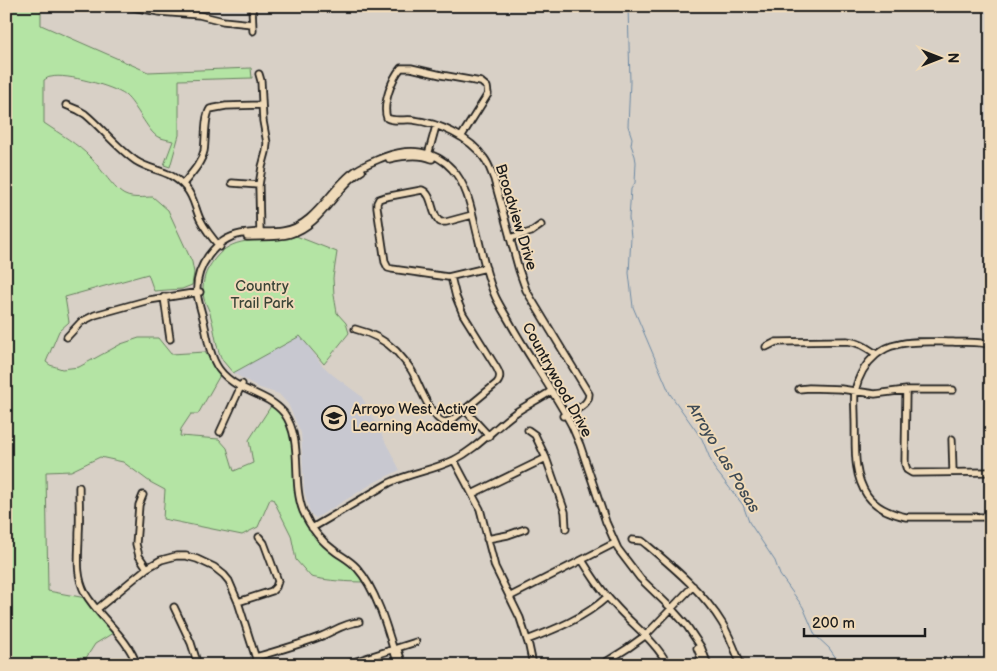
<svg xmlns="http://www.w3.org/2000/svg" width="997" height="671" viewBox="0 0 997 671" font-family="'Balsamiq Sans',sans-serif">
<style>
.built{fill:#c8c8d0}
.green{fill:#b4e4a4;stroke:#688060}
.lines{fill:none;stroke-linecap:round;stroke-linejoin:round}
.stream{stroke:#6c89a4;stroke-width:1}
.minor-casing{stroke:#1c1c1c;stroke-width:9}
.minor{stroke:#efdab9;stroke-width:5.5}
.labels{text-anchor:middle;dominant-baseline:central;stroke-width:4;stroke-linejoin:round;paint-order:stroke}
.street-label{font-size:15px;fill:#1c1c1c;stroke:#efdab9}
.park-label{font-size:15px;fill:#3a4437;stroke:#efdab9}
.poi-label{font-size:15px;fill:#1c1c1c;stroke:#efdab9;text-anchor:start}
.water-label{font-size:16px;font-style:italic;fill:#3e4a54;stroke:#efdab9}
</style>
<rect width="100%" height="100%" fill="#d8d0c6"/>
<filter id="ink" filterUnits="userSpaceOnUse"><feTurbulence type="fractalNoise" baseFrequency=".02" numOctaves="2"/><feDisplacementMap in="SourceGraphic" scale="10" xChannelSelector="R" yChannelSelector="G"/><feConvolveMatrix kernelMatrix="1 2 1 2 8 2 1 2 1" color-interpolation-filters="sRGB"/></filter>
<g filter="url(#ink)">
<path class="built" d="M301 335 322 365 333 375 361 396 364 401 400 470 375 482 316 518 310 514 304 490 301 433 288 404 279 394 260 388 233 373Z"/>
<path class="green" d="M6 6H41V25L148 72 251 68 252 78 179 80V135L170 167 164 165 173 141C169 140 163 139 158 137 148 132 136 104 125 95 112 86 66 73 51 77 48 77 46 79 44 80V123C60 134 78 144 91 158 100 167 115 191 125 195 133 199 144 197 153 197L168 210 192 262 194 273 192 285 182 289 154 291 148 274 65 297 69 322 59 331 46 362 50 365 62 369 79 367 121 344 139 338H158L171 354 205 352 220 375 198 414H191L181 429 180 436 219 439 227 448 234 471 253 463 249 440 273 403 278 408 292 429 300 502 321 538 353 563 367 582C348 582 329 581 311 577L296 560 291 535 273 499H270L258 527 242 535 163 519 165 490 150 482 123 462 100 457 71 471 46 472 48 591 86 598 113 633 95 644 86 658 80 657V665H6Z
M296 236 337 252 333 278 334 295 337 313 346 323 349 333 324 364 300 336 233 373C230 369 226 365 223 361 216 350 215 330 211 317 210 311 206 305 204 299 202 290 203 277 208 269 225 239 245 240 277 240L278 239H288Z"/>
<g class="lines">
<path class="stream" d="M628 6 630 82 628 126 632 138 631 145 635 156 636 162 635 183 631 189 629 218 631 237 629 273 633 307 670 394 702 439 714 468 743 505 749 522 775 561 780 575 803 607 815 635 829 648 841 665"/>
<defs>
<path id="minor" d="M128 6 159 12 199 15 223 21 252 24
M252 6 253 31
M259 74 261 81 263 121 267 143 266 152 262 167 259 185 260 234
M66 105 78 110 85 114C102 128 117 148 136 161 153 172 170 169 186 188 194 197 195 208 200 219 205 229 213 239 220 247
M461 137 488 94 487 87 481 82 441 75 411 68H401C392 78 382 105 387 118 394 122 404 119 413 120 438 123 470 137 484 158 489 164 491 172 494 179L519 270 526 290 589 394C589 406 573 411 563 416
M428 155 436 126
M389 159C402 156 419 153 432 159
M232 183 259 185
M183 184C191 174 201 164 204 151 206 139 204 118 210 109L226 106 261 105
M472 215 446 222H440C430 213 434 195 422 190L385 197 379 199 377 203V207L385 262 388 268 392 269 448 277 486 268
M247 237C261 236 276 238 290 234 322 225 335 187 362 171
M510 238 531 232 541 225
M164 297 170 339
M355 329C371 333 384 339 396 351 402 358 409 365 413 373 418 383 432 420 444 422 447 422 449 421 452 420L497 383C502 377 499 372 496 367L463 314 456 297 451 277
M67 337 81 322 95 315 149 300 200 292
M991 345C979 341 965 343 953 342 936 342 911 340 896 345 889 346 881 351 876 355 865 364 858 378 855 391 854 399 855 409 855 418 856 444 852 473 867 495 876 508 892 514 906 517H991
M766 347 776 342 847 341C859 342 867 348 876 354
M799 389 809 388 841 389 875 394 906 390H953
M906 390 905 464 907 470 912 473 991 472
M464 409 489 436
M528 430 535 435 546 458 565 512 566 529
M220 432 242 384
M952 439 953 472
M454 460 480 509 495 567 520 618 529 646 533 665
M79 487C79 502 80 518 79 533 79 554 75 574 85 593 100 619 127 636 137 665
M472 494 546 458
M143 495 139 505 136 544 139 556 147 568
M312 528 389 483C410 473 434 470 454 460 478 448 494 428 515 413 526 405 540 399 551 391
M487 539 508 535 525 529
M632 540 642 541 647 545C674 568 703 592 722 623 730 636 735 650 741 665
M582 560C592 576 601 591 614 604 632 625 655 640 668 665
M509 597 615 543
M238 602 272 591 276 587 278 581 264 543 259 537
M174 607 191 643 198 665
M97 609 147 568 161 560 176 556H186L197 559 214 567 224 575 229 581 238 602 258 665
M527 640C556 629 584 618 607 597
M697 648 704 665
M398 650 403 665
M256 657C277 651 298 645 319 637 333 632 344 623 359 622
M344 665 416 642
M398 665C389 635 378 591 357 568 351 561 343 557 336 552 322 542 310 527 303 511 291 480 304 441 284 413 272 399 255 394 239 386 232 382 224 376 219 369 209 355 207 334 203 318 201 310 198 301 197 293 195 267 215 239 241 234 255 231 269 233 283 231 313 227 329 192 351 174 360 166 372 162 384 157 408 148 434 149 452 169 469 187 472 214 478 237 483 258 487 279 496 298 500 306 505 314 509 321 529 357 553 390 572 426L580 445 606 522 618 549 640 578 671 608 687 626 701 647 708 665
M601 665 628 648 646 635 693 586"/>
</defs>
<use href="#minor" class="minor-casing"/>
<use href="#minor" class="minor"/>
</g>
</g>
<defs>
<symbol id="school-ring" viewBox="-11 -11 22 22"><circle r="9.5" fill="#efdab9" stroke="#1c1c1c" stroke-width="1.5"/><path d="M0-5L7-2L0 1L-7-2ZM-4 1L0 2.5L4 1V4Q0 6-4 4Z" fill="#1c1c1c"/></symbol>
</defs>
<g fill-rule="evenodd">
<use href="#school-ring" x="320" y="404" width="28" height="28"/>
</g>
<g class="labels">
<g class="street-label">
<text transform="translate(516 217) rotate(73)">Broadview Drive</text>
<text transform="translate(557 380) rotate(61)">Countrywood Drive</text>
</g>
<g class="park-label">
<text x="262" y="286">Country<tspan x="262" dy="17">Trail Park</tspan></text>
</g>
<g class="poi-label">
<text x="352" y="409">Arroyo West Active<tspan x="352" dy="17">Learning Academy</tspan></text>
</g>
<g class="water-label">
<text transform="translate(723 458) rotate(59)">Arroyo Las Posas</text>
</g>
</g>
<rect width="997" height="671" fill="none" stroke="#efdab9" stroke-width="25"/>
<rect x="12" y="12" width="972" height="646" fill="none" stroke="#1c1c1c" stroke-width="2" filter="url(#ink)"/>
<g transform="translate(940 58) rotate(90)" stroke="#efdab9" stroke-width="4" paint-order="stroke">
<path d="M0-4L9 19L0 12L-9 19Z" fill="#1c1c1c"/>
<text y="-8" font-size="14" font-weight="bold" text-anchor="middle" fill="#1c1c1c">N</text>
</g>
<path d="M804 628v8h121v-8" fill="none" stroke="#1c1c1c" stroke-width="2.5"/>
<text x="812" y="628" font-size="15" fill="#1c1c1c" stroke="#efdab9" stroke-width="4" paint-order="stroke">200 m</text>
</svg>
